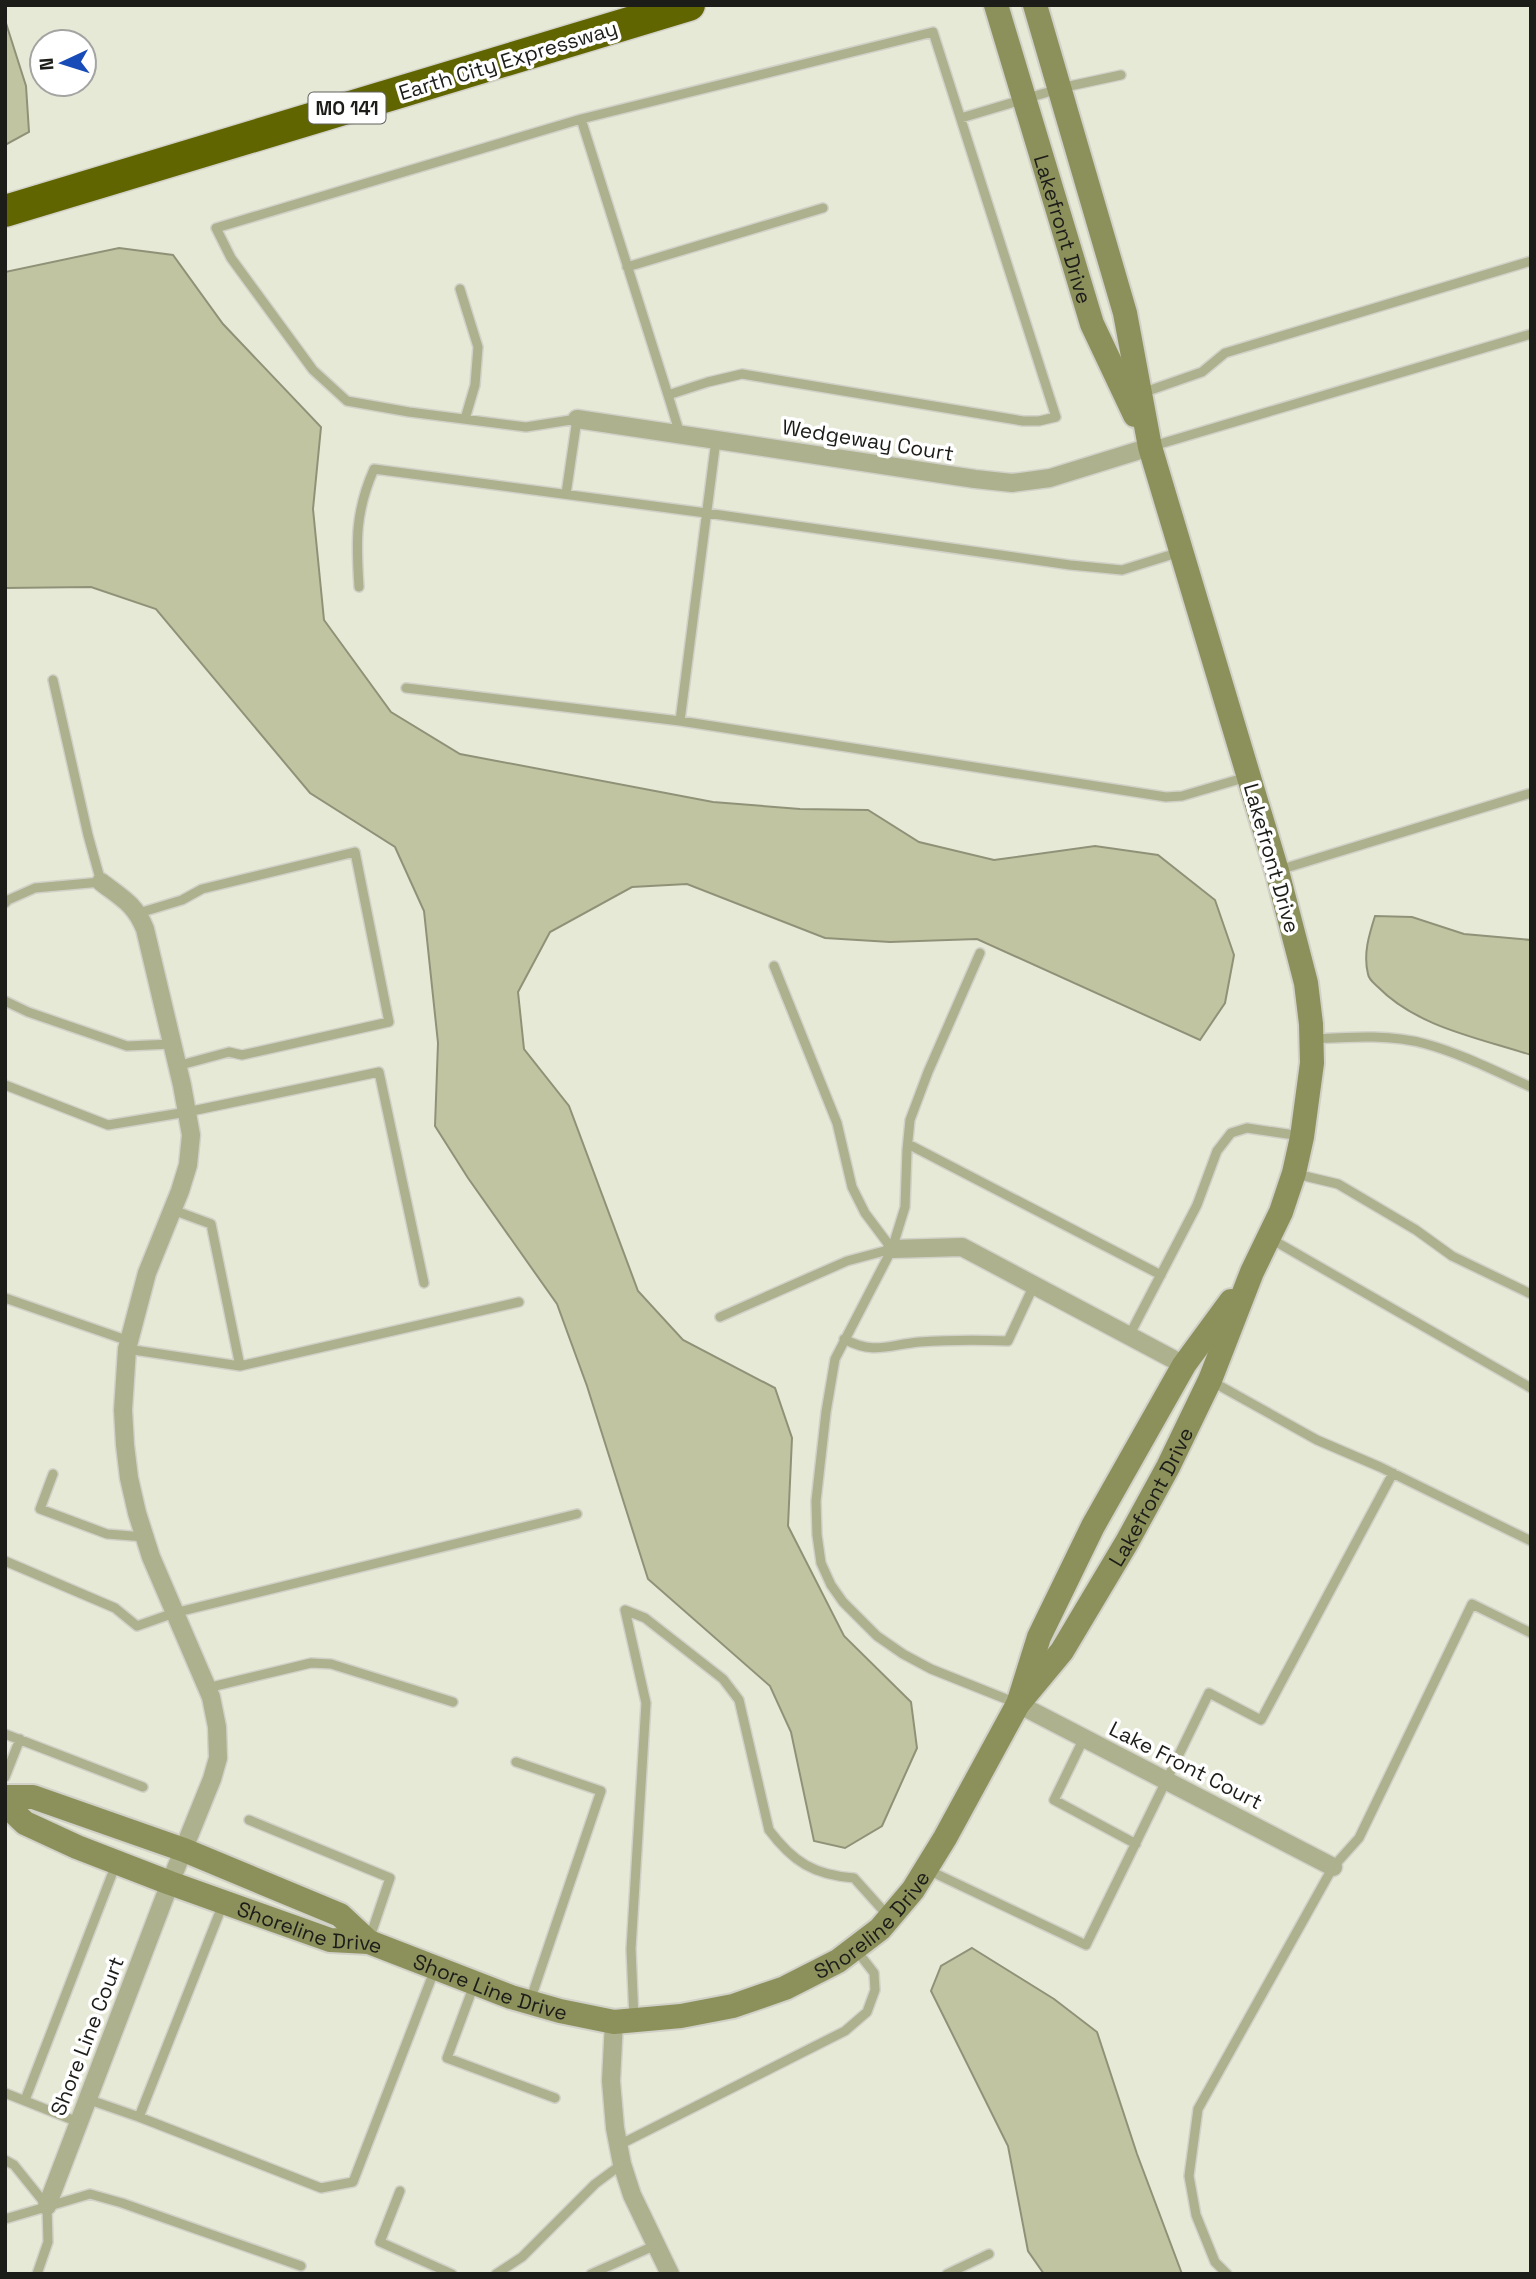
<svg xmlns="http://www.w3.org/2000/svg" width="1536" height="2279" viewBox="0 0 1536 2279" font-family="'Space Grotesk',sans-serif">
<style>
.built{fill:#e7e9d7;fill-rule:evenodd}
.water{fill:#c1c4a1;stroke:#909278;stroke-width:2}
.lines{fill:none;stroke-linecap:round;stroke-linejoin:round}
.lane-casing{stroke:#d1d1c8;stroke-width:12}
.street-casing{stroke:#d1d1c8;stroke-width:21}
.secondary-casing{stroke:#d1d1c8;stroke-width:28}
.highway-casing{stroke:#d1d1c8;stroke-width:35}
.lane{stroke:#aeb18e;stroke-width:9}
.street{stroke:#aeb18e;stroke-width:18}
.secondary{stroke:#8c915c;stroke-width:24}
.highway{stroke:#616500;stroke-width:32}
.labels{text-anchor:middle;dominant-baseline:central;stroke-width:7;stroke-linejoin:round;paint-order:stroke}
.shield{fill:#fff;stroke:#60605d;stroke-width:2}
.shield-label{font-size:19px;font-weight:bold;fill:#1c1c18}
.street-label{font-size:21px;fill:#1c1c18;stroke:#fff}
</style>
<rect width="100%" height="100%" fill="#f3f4e9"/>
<path class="built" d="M5 5H1531V2274H5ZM42 42H84V84H42Z"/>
<path class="water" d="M5 20 26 86 29 132 5 145Z
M119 248 173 255 223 324 321 427 313 509 324 620 391 712 460 754 713 802 800 809 868 810 919 842 994 860 1095 846 1158 855 1215 900 1234 955 1225 1003 1200 1040 977 939 890 942 825 938 687 884 632 887 550 932 518 992 524 1049 569 1106 638 1291 683 1340 775 1388 792 1438 788 1526 844 1636 911 1702 917 1748 882 1826 845 1848 814 1841 791 1732 770 1686 648 1579 587 1386 557 1304 468 1178 435 1126 438 1043 424 911 395 847 310 793 156 609 91 587 5 588V272Z
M1375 916 1412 917 1464 934 1531 940V1055C1479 1038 1417 1027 1378 987 1374 983 1369 980 1368 974 1363 954 1369 935 1375 916Z
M972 1948 1054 1999 1097 2032 1137 2154 1182 2274H1044L1028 2251 1008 2146 931 1991 941 1966Z"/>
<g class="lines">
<defs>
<path id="lane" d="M961 118 1065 87 1121 75
M627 267 823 208
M460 289 478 347 475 385 465 419
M1142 393 1202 372 1225 353 1531 261
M668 395 708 382 742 374 1023 421H1039L1056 417 933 32 581 119 668 395 680 434
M716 440 680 721 1166 797 1182 796 1247 777
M1153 446 1531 334
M566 494 577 419 526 427 409 412 347 401 313 370 231 258 216 228 581 119
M359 587C356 542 355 512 374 469L706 513 1070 565 1122 570 1180 552
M406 688 680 721
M1279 870 1531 793
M5 903 8 900 35 888 101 882 88 835 53 680
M139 913 182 900 202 889 355 852 389 1022 242 1055 229 1052 177 1066
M980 953 928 1072 910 1120 907 1150 905 1207 892 1249 835 1359 826 1412 816 1501 817 1535 821 1563 831 1585 843 1602 877 1636 903 1654 931 1669 1016 1703
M774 966 837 1123 852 1187 865 1213 892 1249
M5 1001 28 1012 127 1046 172 1044
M1313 1039C1350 1037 1390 1034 1426 1044 1462 1054 1497 1072 1531 1087
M5 1085 108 1125 187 1112 379 1072 424 1283
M908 1144 1161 1275
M1296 1174 1338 1184 1416 1230 1452 1256 1531 1294
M173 1210 211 1224 240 1366
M1271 1239 1531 1388
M5 1298 129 1341
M720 1317 847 1261 892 1249
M1129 1336 1197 1205 1217 1151 1231 1133 1247 1128 1301 1136
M844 1339C874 1355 888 1345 919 1342 949 1340 979 1340 1008 1341L1034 1285
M127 1349 240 1366 519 1302
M1211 1381 1317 1440 1380 1467 1531 1541
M53 1474 40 1509 107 1534 145 1537
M5 1561 115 1608 137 1626 174 1613 577 1514
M207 1688 311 1663 331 1664 453 1702
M5 1734 143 1787
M1084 1738 1054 1800 1136 1844
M516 1762 601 1791 530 2001
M5 1777 20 1739
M249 1820 390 1878 369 1940
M928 1870 1086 1945 1209 1693 1261 1720 1393 1473
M223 1904 139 2117 321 2188 353 2182 435 1969
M474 1985 447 2058 555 2098
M634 2019 631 1949 646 1703 625 1610 645 1618 723 1679 739 1700 769 1830C793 1862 814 1875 854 1878L889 1917
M5 2093 78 2122
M87 2099 139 2117
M25 2100 116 1864
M619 2145 845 2031 867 2012 875 1990 874 1973 857 1951
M5 2160 14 2165 47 2206 48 2242 37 2274
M400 2191 380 2242 452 2274
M5 2219 90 2194 122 2203 301 2266
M496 2274 522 2257 595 2184 622 2164
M591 2274 656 2245
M947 2274 989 2254
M1227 2274 1215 2262 1196 2215 1189 2176 1198 2109 1333 1867 1359 1838 1472 1604 1531 1633"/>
<path id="street" d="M577 419 975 479 1012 483 1050 478 1150 447
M892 1249 962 1247 1184 1365
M1018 1704 1333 1867
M614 2022 611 2081 615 2128 622 2164 632 2195 670 2274
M47 2206 170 1883 212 1779 218 1758 217 1727 211 1697 151 1557 137 1513 129 1478 125 1445 123 1410 127 1349 147 1273 180 1191 188 1165 191 1135 182 1085 145 929C135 904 122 898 101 882"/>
<g id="secondary">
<path id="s1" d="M996 5 1092 324 1135 415"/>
<path id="s2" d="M1018 1704 1062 1651 1127 1542 1168 1467 1210 1380 1252 1272 1281 1212 1294 1173 1302 1137 1312 1063 1311 1024 1306 983 1277 871 1150 447 1125 313 1035 5"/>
<path d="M5 1797H33L184 1850 340 1915 369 1942"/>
<path id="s3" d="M5 1804 25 1823 77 1847 170 1883 330 1940 369 1942 511 1997 560 2011 614 2022 681 2016 733 2006 785 1988 838 1961 880 1929 913 1890 945 1838 1018 1704 1039 1637 1093 1526 1184 1365 1231 1301"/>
</g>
<path id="highway" d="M5 211 689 5"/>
</defs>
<use href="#lane" class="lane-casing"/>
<use href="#street" class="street-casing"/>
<use href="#secondary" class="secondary-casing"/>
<use href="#highway" class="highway-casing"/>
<use href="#lane" class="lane"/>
<use href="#street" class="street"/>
<use href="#secondary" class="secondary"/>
<use href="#highway" class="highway"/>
</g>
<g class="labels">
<rect class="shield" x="308.5" y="92.5" width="77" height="31" rx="5"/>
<g class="shield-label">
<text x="347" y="108">MO 141</text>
</g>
<g class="street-label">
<text transform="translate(508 60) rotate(-17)">Earth City Expressway</text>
<text stroke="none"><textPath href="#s1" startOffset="234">Lakefront Drive</textPath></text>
<text transform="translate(868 440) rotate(9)">Wedgeway Court</text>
<text transform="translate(1272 858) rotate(74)">Lakefront Drive</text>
<text stroke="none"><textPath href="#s2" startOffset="247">Lakefront Drive</textPath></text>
<text transform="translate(1186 1765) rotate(27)">Lake Front Court</text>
<text stroke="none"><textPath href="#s3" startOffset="332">Shoreline Drive</textPath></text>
<text stroke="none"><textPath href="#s3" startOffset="936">Shoreline Drive</textPath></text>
<text stroke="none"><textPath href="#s3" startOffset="523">Shore Line Drive</textPath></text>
<text transform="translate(87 2036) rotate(-69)">Shore Line Court</text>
</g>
</g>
<rect width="1536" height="2279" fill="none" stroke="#1c1c18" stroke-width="14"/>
<g transform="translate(63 63) rotate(266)"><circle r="33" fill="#ffffff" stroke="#a4a4a3" stroke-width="2"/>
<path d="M0-5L12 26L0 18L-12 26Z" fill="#174bb7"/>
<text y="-10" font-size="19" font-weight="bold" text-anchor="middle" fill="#1c1c18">N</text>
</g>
</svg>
